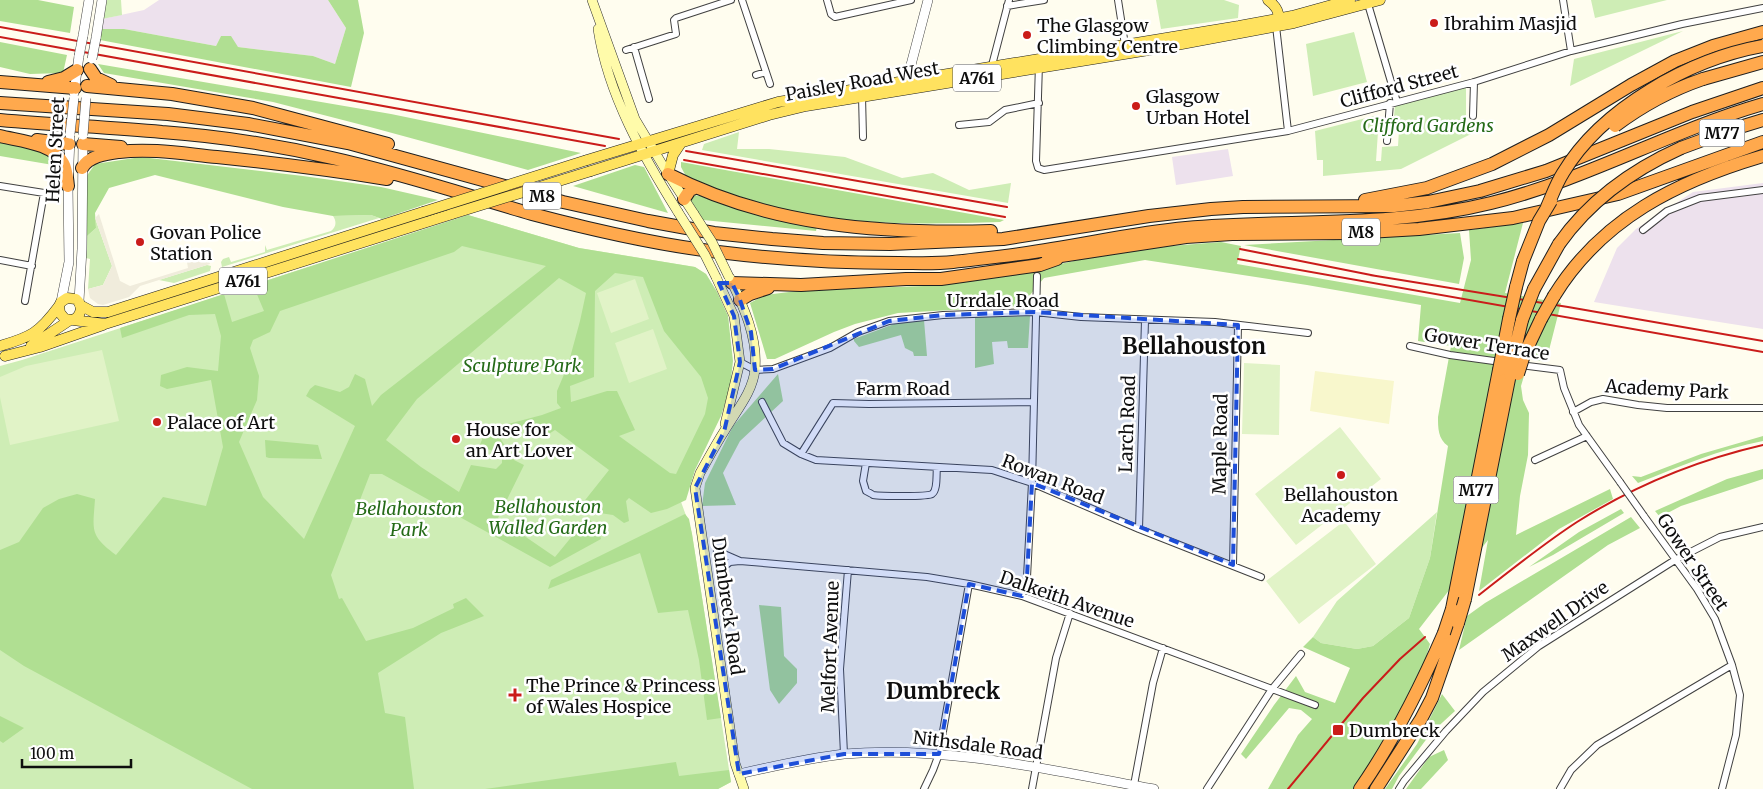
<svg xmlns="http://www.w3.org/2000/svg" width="1763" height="789" viewBox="0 0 1763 789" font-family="Merriweather,serif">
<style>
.industrial{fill:#ede1ed}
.farmland{fill:#f8f7cc}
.green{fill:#ceedb5}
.forest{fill:#b0df92;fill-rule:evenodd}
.pitch{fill:#e1f3c7}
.plaza{fill:#f0ecdc}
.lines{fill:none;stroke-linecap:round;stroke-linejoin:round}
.minor-casing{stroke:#414141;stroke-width:8}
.tertiary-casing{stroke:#414141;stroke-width:10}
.secondary-casing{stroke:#303030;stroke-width:10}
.primary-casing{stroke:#1f1f1f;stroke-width:11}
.motorway-casing{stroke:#1f1f1f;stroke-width:14}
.minor{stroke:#fff;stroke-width:6}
.tertiary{stroke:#fff;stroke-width:9}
.secondary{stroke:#fffbaa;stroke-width:9}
.primary{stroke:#ffe25f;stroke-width:10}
.motorway{stroke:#ffa94d;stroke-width:12}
.rail{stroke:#ca1c1a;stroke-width:2}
.minor-bridge-casing{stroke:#414141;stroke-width:8;stroke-linecap:butt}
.tertiary-bridge-casing{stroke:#414141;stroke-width:10;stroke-linecap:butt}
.secondary-bridge-casing{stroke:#303030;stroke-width:10;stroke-linecap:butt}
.primary-bridge-casing{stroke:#1f1f1f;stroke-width:11;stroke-linecap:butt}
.motorway-bridge-casing{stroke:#1f1f1f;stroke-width:14;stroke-linecap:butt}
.minor-bridge{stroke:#fff;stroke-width:6}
.tertiary-bridge{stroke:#fff;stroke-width:9}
.secondary-bridge{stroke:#fffbaa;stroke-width:9}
.primary-bridge{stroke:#ffe25f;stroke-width:10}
.motorway-bridge{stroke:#ffa94d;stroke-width:12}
.marked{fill:#1d4ed8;fill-opacity:0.2;stroke:#1d4ed8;stroke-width:4;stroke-dasharray:10 6;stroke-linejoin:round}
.poi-dot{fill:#ca1c1a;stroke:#fff;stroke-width:2}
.labels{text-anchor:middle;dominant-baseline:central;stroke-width:5;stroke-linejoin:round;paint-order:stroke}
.shield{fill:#fff;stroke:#565656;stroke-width:1}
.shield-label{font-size:16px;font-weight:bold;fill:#0e0e0e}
.poi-label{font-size:18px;fill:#0e0e0e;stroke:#fff;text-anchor:start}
.street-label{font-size:18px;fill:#0e0e0e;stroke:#fff}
.park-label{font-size:18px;font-style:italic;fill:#256b18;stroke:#fff}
.district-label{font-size:22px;font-weight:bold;fill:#0e0e0e;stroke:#fff}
</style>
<rect width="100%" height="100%" fill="#fffdef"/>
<path class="industrial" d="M159 0H328L346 28 335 64 313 56 238 47 221 36 216 46 124 29H100L102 19 144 10Z
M1228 149 1233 176 1176 185 1172 157Z
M1763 183V329L1594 302 1617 248 1636 229 1693 192Z"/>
<path class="farmland" d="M1315 371 1394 381 1389 424 1310 411Z"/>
<path class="green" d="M105 0H121L122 15 102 19Z
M1156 0H1224L1239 5 1238 18 1161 29Z
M1591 0H1667L1595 18Z
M1683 31 1570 86 1574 59Z
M1354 32 1367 82 1313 96 1306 44Z
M1466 87V120L1481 129 1401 169 1323 176V160H1317L1315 131 1378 115 1379 117 1376 161H1381L1382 147 1398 146 1399 130 1393 129 1395 105Z
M739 132 737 149H769L845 157 902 178 933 173 969 190 1011 183 1008 203 702 150 704 144Z
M371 215 379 218 222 267 221 262 223 259 229 257 231 262 265 252V245L267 250 331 231C336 227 337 222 333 216Z
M468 215 579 248 695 267 706 274 717 292 728 316 731 363 679 494C682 508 689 520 692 534L731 782 718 789H0V366L22 360Z
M95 218 112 266 103 285 88 289 90 259 86 258V237L96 228Z
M207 265 211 266 210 271 174 283 159 280Z
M1437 512 1430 558 1409 618 1373 646 1357 649 1321 643 1313 637 1337 601Z"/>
<path class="forest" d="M0 0H38L74 7 70 33 0 21Z
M328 0H358L364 33 351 87 100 40V29H124L216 46 221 36H231L238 47 313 56 335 64 346 28Z
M0 42 67 55 63 73 30 74 0 67Z
M98 64 391 114 581 153 528 170 370 127 273 102 104 73Z
M0 141 17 144 48 154 59 166 0 156Z
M141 157 303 176 381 187 438 200 382 219 371 215 333 216 283 207 155 175 109 188 95 213 96 228 86 237V177L95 164Z
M681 162 1004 220 1000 222C935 224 866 226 802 213 763 205 725 192 688 180L681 167Z
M635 165 644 167 668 213 573 186Z
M692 195 701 196 817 226 816 231 703 220 690 199Z
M468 215 579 248 695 267 706 274 717 292 728 316 733 361 730 388 721 416 695 470 686 500 667 509 651 513 629 498 626 501 629 521 624 523 613 515 593 512 582 504 609 470 555 430 544 437 534 424 500 438 514 460 524 465 498 518 555 557 587 518 597 525 601 539 550 567 382 474H370L331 575 339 599 342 598 366 641 413 628 454 608 453 604 466 598 484 616 441 633 378 673 385 713 405 717 414 789H252L24 666 0 650V550L19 542 43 508 59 499 77 494 95 499C93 530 89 535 116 555L163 497 206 506 223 447 211 380 167 389 160 386 161 375 187 367 218 371 221 336 215 314 189 315 122 338 120 328 224 294 232 322 264 311 253 285ZM462 246 546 266 381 395 372 406 365 379 355 374 349 387 340 392 315 385 310 389 306 396 355 426 304 539 263 497 239 442 257 400 259 376 250 348 253 340 270 332 280 311 454 252ZM615 273 643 277 664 331 701 377 708 398 705 414 676 474 670 473 619 436 635 430 617 391H607L571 402 570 386 594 377 595 291ZM559 278 586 293 580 321 568 365 557 391V403L561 408 542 415 486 430 479 447 502 453V463L496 469 471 465 459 492 421 467 386 440 417 399Z
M1523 223 1505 293 1561 303 1546 362 1529 359 1521 386 1523 400 1529 413 1528 455 1520 496 1516 535 1610 489 1613 499 1559 529 1479 591 1488 540 1419 629 1430 644 1420 678 1356 789H1268L1298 735 1312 719 1301 710 1289 708 1246 759 1241 754 1274 705 1296 676 1305 692 1335 703 1350 668 1303 647 1313 637 1321 643 1357 649 1373 646 1409 618 1430 558 1448 446C1438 439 1438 428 1438 417L1451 346 1418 341 1421 305 1307 285 1145 260 1044 278 1021 306 898 313 855 324 834 332 775 359H767L750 303 765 295 805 290 924 286 1006 276 1083 259 1158 247 1221 242 1241 246 1237 264 1460 303 1471 260 1469 230Z
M1460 233 1464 258 1459 284 1244 245Z
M1030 316 1028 348H1008L1007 341 992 342 994 364 975 368V317Z
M924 320 927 356H914L913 352 905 348 901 335 859 347 854 341V339L894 324Z
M778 374 783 401 740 441 723 473 736 505 702 506 705 483 733 426Z
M1763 436V441C1720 449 1679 467 1638 483L1632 476 1641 477 1701 454Z
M265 440 318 445 322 459 269 458 266 457Z
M1763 469V479L1681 506 1660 517 1655 511 1727 479Z
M1621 509 1624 513 1553 555 1529 567 1579 532Z
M685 514 689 519 692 534 721 718 707 720 699 660 688 610 658 613 640 553 548 589 551 580Z
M1631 517 1640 528 1608 545 1459 650 1467 616 1485 603Z
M759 605 781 607 784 656 797 669V683L779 704 770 690Z
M1442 694 1455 711 1431 733 1399 776 1392 789H1385L1417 744Z
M0 716 24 728 3 743 0 741Z
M1444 750 1448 760 1421 789H1406L1429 757Z
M676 762 679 776 729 770 731 782 718 789H485Z"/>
<path class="pitch" d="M635 279 649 319 611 333 597 293Z
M653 329 667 369 629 383 615 343Z
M102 350 119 421 10 445 0 397V377L26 366Z
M1244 363 1280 365 1279 435 1242 434Z
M1340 427 1381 479 1296 545 1255 494Z
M1344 521 1376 564 1299 624 1266 581Z"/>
<path class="plaza" d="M99 214 120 281 130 286 188 268 187 262 207 256 210 264 140 286 129 297 103 305 98 304 90 298 88 289 103 285 112 266 95 218Z"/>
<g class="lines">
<defs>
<path id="minor" d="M742 0 770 84
M827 0 831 14 835 17 911 0
M1118 0 1125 45
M1563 0 1571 51
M1368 4 1397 102
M1007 6 1044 0
M1276 26 1288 131
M634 47 649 99
M626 50 676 34 674 20 676 18 731 0
M1039 64 1036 161 1038 168 1044 170 1288 131 1474 82 1571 51 1682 24 1763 8
M991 69 1009 0
M756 75 766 72
M862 96 863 137
M1473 116 1474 82
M959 125 989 122 1005 110 1039 103
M1387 141 1390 103
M0 186 44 193 25 301
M1643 230 1667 211 1700 198 1763 190
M0 260 32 266
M1410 346 1450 355 1501 362
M740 362 755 370 773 369 830 348 858 332 889 321 943 315 1035 312 1081 317 1215 322 1308 333
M1520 365 1560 370 1564 388 1579 425 1620 482
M762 402 783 443 801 454 816 460 992 470 1032 483 1139 529 1261 577
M1573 412 1591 402 1603 399 1638 405 1667 408H1763
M801 454 833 403 869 404 1033 402
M1535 460 1587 436
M866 463 863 481 866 491C866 491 872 494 873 495 879 496 928 497 932 494 938 490 936 474 937 467
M1644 516 1697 589 1715 619 1732 665 1740 695 1736 735 1722 789
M1139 529 1145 320
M717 551 740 561 730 562 721 569
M740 561 927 577 969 584 1022 596 1315 705
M1233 565 1238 325
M1022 596 1027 577 1032 483 1037 276
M844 754 840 669 848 570
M1134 785 1153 683 1163 648
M924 789 933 770 939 754 969 584
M1032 789 1056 658 1070 613
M1207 789 1272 689 1301 654
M1399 789 1404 781 1446 731 1483 692 1539 646 1675 560 1720 537 1763 527
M1560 789 1571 770 1597 745 1732 665"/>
<path id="tertiary" d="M83 36 89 0
M96 38 102 0
M907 80 928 0
M74 93 79 56
M79 301 82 249 83 140
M61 302 69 262 68 186 70 138
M739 774C774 766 809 758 844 754 947 745 1053 771 1154 789"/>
<path id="secondary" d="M592 0 635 119 668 174 694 214
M598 29C608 95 643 156 678 212
M716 277 734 316 740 362 725 424
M730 278C743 306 758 337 755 369 753 392 736 411 725 430 716 444 708 459 700 473L695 488 735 763 744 789"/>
<path id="primary" d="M1268 0C1276 6 1281 13 1277 23
M587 160 778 102 1239 26 1292 16 1350 0
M591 171 769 115 806 106 1155 49 1294 23 1380 0
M668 174 673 155 681 143
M80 305 93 312H108L423 212
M73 320C81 316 84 306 76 299L67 298 61 302 59 306 60 313 65 319 105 324 452 214
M0 346C31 337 39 333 59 306
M31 346 70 320
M5 356 40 347 103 325"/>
<path id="motorway" d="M90 69 96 78 111 85
M1703 79 1763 62
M0 82 75 88
M48 82 64 78 77 70
M87 86 172 94 253 108 388 144
M0 103 168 114 248 124 348 143 563 202 648 221 714 233 772 239 823 243 890 244 1003 239 1149 216 1211 209 1243 207 1394 206 1428 202 1480 191 1546 171 1692 112 1763 88
M0 120C54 125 108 127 162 132 219 136 276 145 332 158 400 173 466 195 532 214 596 231 662 246 727 253 784 260 841 263 899 263 917 263 935 264 953 262 986 258 1019 255 1052 249 1096 242 1140 232 1186 228 1288 219 1391 228 1491 203 1585 180 1670 131 1763 104
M0 136C20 141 53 143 63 163 67 170 67 179 68 186
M37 140 69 144
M83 144 121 147
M1681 148 1727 131 1763 120
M82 168C89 156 105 154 119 152 151 148 185 154 217 157 274 163 331 170 387 179
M668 174C769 226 879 234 991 231
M684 199 690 190 695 188
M1365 200 1427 188 1492 164 1549 135 1631 85 1675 61 1713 46 1763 32
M1048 258 1186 237 1232 234 1350 233 1419 229 1513 218 1618 194 1763 142
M732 283 801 285 906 279H941L1040 265 1057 259
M1516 287 1523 261
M1534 289 1559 244
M1554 296C1602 218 1678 181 1763 156
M740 300 750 294 768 288
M1503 350 1509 319
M1514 353 1522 320
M1524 355 1541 319
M1465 599 1510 374
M1452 609 1499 370
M1360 789C1394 740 1420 688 1444 633
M1376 789 1421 719 1432 698 1458 623"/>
</defs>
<use href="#minor" class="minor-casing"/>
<use href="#tertiary" class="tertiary-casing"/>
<use href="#secondary" class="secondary-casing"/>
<use href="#primary" class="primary-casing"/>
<use href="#motorway" class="motorway-casing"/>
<use href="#minor" class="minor"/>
<use href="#tertiary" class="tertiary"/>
<use href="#secondary" class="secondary"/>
<use href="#primary" class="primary"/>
<use href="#motorway" class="motorway"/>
<path class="rail" d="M0 27 619 139
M0 37 605 146
M686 151 1007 207
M684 160 1005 217
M1240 249 1376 276
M1238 259 1763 352
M1370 275 1568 307 1763 341
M1479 595C1511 570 1543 544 1577 522 1634 486 1698 460 1763 445
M1288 789 1363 698 1400 659 1425 637"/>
<defs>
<path id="minor-bridge" d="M1620 482 1644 516"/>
<path id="tertiary-bridge" d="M79 56 83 36
M92 59 96 38
M70 134 74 98
M83 135 86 98"/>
<path id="secondary-bridge" d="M678 212 705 255 716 277
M694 214 712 242 729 277"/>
<path id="primary-bridge" d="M423 212 587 160
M452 214 591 171"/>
<path id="motorway-bridge" d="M1615 126C1643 105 1671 90 1703 79
M1547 207C1552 196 1556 184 1563 173 1602 108 1690 59 1763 46
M1559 244C1590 200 1632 170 1681 148
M1523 261 1539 221 1551 201
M1509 319 1516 287
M1541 319 1554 296
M1522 320 1534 289
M1499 370 1503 350
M1510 374 1514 353
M1518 374 1524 355
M1458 623 1465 599
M1444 633 1452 609"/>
</defs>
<use href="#minor-bridge" class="minor-bridge-casing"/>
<use href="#tertiary-bridge" class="tertiary-bridge-casing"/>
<use href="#secondary-bridge" class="secondary-bridge-casing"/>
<use href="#primary-bridge" class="primary-bridge-casing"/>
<use href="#motorway-bridge" class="motorway-bridge-casing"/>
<use href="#minor-bridge" class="minor-bridge"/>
<use href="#tertiary-bridge" class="tertiary-bridge"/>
<use href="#secondary-bridge" class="secondary-bridge"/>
<use href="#primary-bridge" class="primary-bridge"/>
<use href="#motorway-bridge" class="motorway-bridge"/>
</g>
<path class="marked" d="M719 283H732L740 300 751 332 755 370 773 369 889 321 943 315 1035 312 1238 325 1233 565 1032 483 1027 577 1022 596 969 584 939 754H844L739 774 695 488 724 432 740 362 734 316Z"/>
<g class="poi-dot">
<circle cx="1434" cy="23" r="5"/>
<circle cx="1027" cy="35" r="5"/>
<circle cx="1136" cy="106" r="5"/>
<circle cx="140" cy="242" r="5"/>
<circle cx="157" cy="422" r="5"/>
<circle cx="456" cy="439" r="5"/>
<circle cx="1341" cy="475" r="5"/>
<path d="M512.5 687.5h5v5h5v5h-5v5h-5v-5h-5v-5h5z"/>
<rect x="1332" y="724" width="12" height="12" rx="2.5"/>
</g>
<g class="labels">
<g class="shield">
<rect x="953" y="64.5" width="48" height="27" rx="4"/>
<rect x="1699.5" y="119.5" width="45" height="27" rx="4"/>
<rect x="523" y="182.5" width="38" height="27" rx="4"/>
<rect x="1342" y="218.5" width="38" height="27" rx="4"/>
<rect x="219" y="267.5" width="48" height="27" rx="4"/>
<rect x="1453.5" y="476.5" width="45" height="27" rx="4"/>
</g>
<g class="shield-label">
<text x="977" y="78">A761</text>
<text x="1722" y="133">M77</text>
<text x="542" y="196">M8</text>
<text x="1361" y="232">M8</text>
<text x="243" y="281">A761</text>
<text x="1476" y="490">M77</text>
</g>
<g class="poi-label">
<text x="1444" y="23">Ibrahim Masjid</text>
<text x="1037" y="25">The Glasgow<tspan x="1037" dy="21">Climbing Centre</tspan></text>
<text x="1146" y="96">Glasgow<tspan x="1146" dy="21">Urban Hotel</tspan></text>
<text x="150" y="232">Govan Police<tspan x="150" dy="21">Station</tspan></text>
<text x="167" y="422">Palace of Art</text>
<text x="466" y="429">House for<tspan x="466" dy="21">an Art Lover</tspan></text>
<text x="1341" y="494" text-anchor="middle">Bellahouston<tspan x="1341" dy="21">Academy</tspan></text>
<text x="526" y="685">The Prince &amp; Princess<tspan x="526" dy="21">of Wales Hospice</tspan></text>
<text x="1349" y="730">Dumbreck</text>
</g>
<g class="street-label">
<text transform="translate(862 81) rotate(-10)">Paisley Road West</text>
<text transform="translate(1399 86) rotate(-15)">Clifford Street</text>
<text transform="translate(55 150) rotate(-87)">Helen Street</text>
<text x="1003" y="300">Urrdale Road</text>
<text transform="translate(1487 344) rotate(9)">Gower Terrace</text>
<text x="903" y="388">Farm Road</text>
<text transform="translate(1667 389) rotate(3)">Academy Park</text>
<text transform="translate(1127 424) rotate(-88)">Larch Road</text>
<text transform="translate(1220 444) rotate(-89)">Maple Road</text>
<text transform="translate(1053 479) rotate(21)">Rowan Road</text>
<text transform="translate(1693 562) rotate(56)">Gower Street</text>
<text transform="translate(1067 599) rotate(19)">Dalkeith Avenue</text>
<text transform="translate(728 606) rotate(82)">Dumbreck Road</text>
<text transform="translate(1555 621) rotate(-35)">Maxwell Drive</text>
<text transform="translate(830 647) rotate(-88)">Melfort Avenue</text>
<text transform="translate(978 745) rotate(7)">Nithsdale Road</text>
</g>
<g class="park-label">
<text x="1428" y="125">Clifford Gardens</text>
<text x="522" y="365">Sculpture Park</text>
<text x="548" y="506">Bellahouston<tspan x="548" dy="21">Walled Garden</tspan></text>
<text x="409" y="508">Bellahouston<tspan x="409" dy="21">Park</tspan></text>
</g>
<g class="district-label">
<text x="1194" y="346">Bellahouston</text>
<text x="943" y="691">Dumbreck</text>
</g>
</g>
<path d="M22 759v8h109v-8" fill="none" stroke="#0e0e0e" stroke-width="2.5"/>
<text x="30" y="759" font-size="15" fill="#0e0e0e" stroke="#ffffff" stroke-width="4" paint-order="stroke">100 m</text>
</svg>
